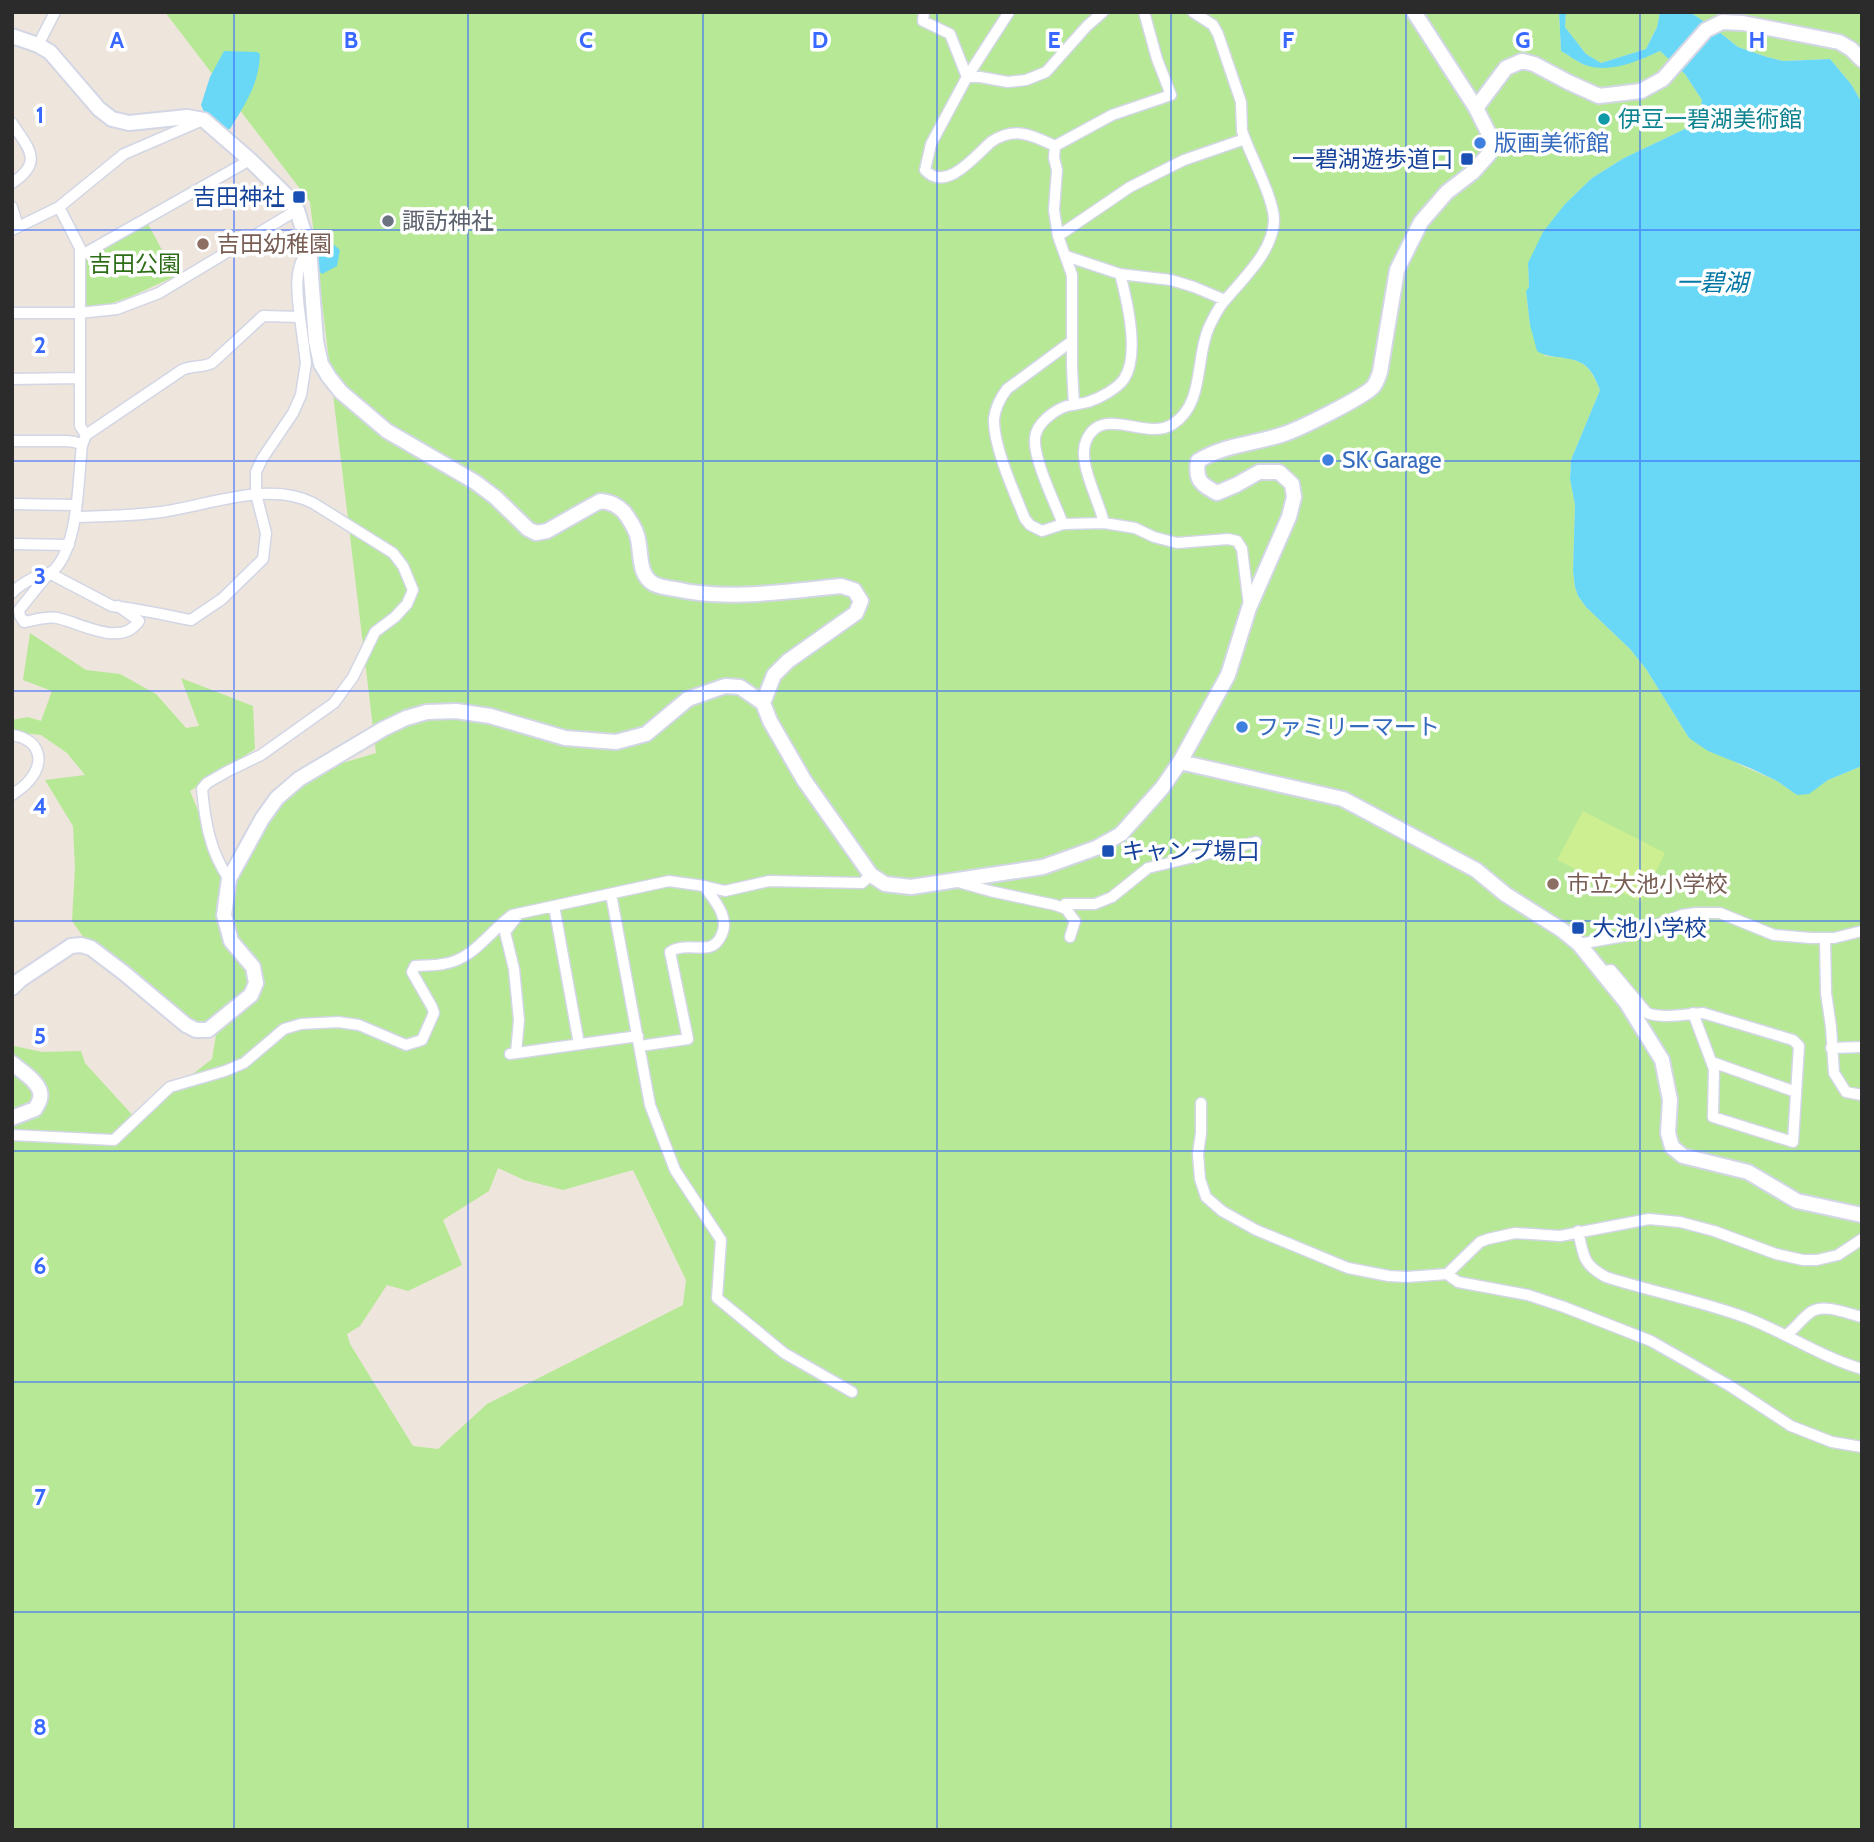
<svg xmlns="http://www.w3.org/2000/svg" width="1874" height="1842" viewBox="0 0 1874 1842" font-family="Cabin,'Noto Sans JP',sans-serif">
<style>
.green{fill:#b6e896;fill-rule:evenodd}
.pitch{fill:#cdef91}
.water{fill:#69d8f6}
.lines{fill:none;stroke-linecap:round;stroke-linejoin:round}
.street-casing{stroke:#d2d6e5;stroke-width:13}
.secondary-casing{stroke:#d2d6e5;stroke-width:18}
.street{stroke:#fff;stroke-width:10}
.secondary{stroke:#fff;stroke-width:14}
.grid{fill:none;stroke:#3868ff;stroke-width:2;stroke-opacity:0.55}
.culture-dot{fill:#0f9aa8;stroke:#fff;stroke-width:2.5}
.shop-dot{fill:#3f7fe0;stroke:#fff;stroke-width:2.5}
.transit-dot{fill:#1a4fb4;stroke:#fff;stroke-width:2.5}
.worship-dot{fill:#6b7280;stroke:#fff;stroke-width:2.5}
.education-dot{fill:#8d6e63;stroke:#fff;stroke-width:2.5}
.labels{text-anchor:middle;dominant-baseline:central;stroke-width:7;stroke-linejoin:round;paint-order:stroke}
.culture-label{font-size:23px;fill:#0d838f;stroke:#fff;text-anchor:start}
.shop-label{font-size:23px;fill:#366cbe;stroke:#fff;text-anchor:start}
.transit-label{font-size:23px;fill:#164399;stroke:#fff;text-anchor:end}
.worship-label{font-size:23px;fill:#5b616d;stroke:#fff;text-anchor:start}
.education-label{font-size:23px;fill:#785e54;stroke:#fff;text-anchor:start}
.park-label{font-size:23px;fill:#2d6d16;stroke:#fff}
.water-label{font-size:24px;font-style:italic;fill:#0577a5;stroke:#fff}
.grid-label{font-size:23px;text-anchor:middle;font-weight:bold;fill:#3868ff;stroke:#fff;stroke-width:7;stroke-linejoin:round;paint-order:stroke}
</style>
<rect width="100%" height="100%" fill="#eee5dc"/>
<path class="green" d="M165 12H1559L1561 51 1584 65 1638 60 1660 51 1685 74 1702 100 1700 111 1689 127 1624 158 1592 178 1565 204 1528 263 1529 287 1526 291 1530 325 1545 356C1578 359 1587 358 1600 390L1571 460 1570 479 1575 505 1573 571 1575 587 1578 596 1586 607 1630 649 1646 669 1689 738 1745 767 1777 781 1797 795 1813 790 1828 780 1862 766V1830H12V1061L14 1059V1046L42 1052 81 1051 85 1063 136 1119 212 1059 218 1023 228 1014H215L196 1030 91 948 72 921 75 867 73 826 45 780 85 775 67 753 41 735 12 732V720L28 717 41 721 52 691 23 680 30 633 86 670 120 674 156 694 186 728 199 726 181 678 253 706 255 749 190 791 214 850 229 879 221 926 258 988 257 958 226 923 245 852 306 774 376 753 310 202ZM498 1168 524 1180 563 1190 633 1170 686 1280 683 1305 487 1404 438 1449 413 1446 350 1344 347 1334 360 1326 387 1285 408 1291 462 1265 443 1220 489 1191Z
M1566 12H1660L1657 27 1646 49 1601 63 1586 54 1565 27Z
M1690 12H1862V103L1851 84 1830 59 1783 61 1767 57 1738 47 1718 31Z
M148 224 176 276 132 296 110 304 88 306 84 303 83 264 86 259Z"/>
<path class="pitch" d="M1583 811 1665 853 1641 902 1557 860Z"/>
<path class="water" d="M1559 12H1566L1565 27 1586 54 1601 63 1646 49 1657 27 1660 12H1690L1718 31 1738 47 1767 57 1783 61 1830 59 1851 84 1862 103V766L1828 780 1809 794 1797 795 1777 781 1750 768 1708 751 1689 738 1646 669 1630 649 1586 607 1578 596 1575 587 1573 571 1575 505 1570 479 1571 460 1600 390C1592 370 1587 361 1564 358 1554 356 1546 357 1537 351L1530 325 1526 291 1529 287 1528 263 1543 232 1565 204 1592 178 1624 158 1689 127 1700 111 1702 100 1685 74 1660 51C1637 61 1610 74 1585 65 1577 62 1569 55 1561 51Z
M224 51 257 52 260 54C259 85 245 104 230 129H227L204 112 201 105 210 77Z
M315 235 333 244 340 250 337 266 322 274 318 270Z"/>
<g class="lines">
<defs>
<path id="street" d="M924 12 923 21 950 34 967 77
M1009 12 967 77 931 144 925 170C946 193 975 156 991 142 1015 126 1032 135 1055 146
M38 45 55 12
M967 77H980L1008 82 1026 80 1046 72 1087 26 1103 12
M12 123C29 149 44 162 12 183
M1055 146 1054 158 1057 170 1054 210 1058 236 1072 275V367L1074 405
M1055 146 1112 115 1171 95 1157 59 1144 12
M12 207 18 227
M59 207 80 248V426L86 435
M12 230 59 207 124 154 203 120
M1058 236 1130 187 1184 160 1245 139
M80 256 250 160
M1066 256 1120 274 1171 280 1194 287 1225 300
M12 313H79L117 309 159 293 297 210
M1072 341 1007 389C1001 397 995 409 994 419 993 446 1015 494 1025 519L1030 525 1042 531 1063 524 1104 523 1135 528 1154 537 1177 543 1228 539 1237 541 1242 549 1249 606
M12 379 80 378
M12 441H67L75 442 82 445
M12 504 75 505
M75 517C103 516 132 516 161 512 207 506 269 480 313 503L393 553 403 566 413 590 407 604 395 617 375 632 353 677 334 703 261 755 228 771 207 783 202 789C205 822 210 852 229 879
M1104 523C1099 500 1077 462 1086 441 1102 403 1146 442 1173 424 1205 403 1195 358 1209 327 1213 319 1217 310 1222 304 1241 280 1274 252 1274 219 1273 198 1253 160 1245 139L1242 131 1241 102 1218 34 1213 25 1193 12
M1063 524C1055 503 1033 459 1035 438 1036 424 1054 410 1067 406 1074 404 1081 404 1088 402 1100 398 1117 389 1124 379 1140 355 1127 300 1120 274
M12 544 69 545
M12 593C18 586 27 581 35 577 43 575 50 575 55 569 79 542 78 480 82 445L86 435 182 370C192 365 202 368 212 363L263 316 300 317C297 294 293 267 309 249
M118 606 139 621C121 648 81 623 57 618 47 616 35 620 24 622L20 616 19 610 49 573 112 606C139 609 165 615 191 620L222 599 263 559 266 533 256 494V472L262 459 293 413 301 395 306 363 300 317
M12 735C42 740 46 764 26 784 22 788 17 791 12 795
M958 882 990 891 1055 905 1066 909 1075 921 1070 937
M611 894 650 1105 675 1170 721 1240 717 1298 784 1353 852 1392
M554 906 579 1044
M1066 909 1065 904H1095L1112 897 1148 868 1256 842
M1825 938 1826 993 1831 1027 1834 1073 1846 1092 1862 1095
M1579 944 1630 935 1682 915 1696 913H1720L1774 935 1811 938H1834L1862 931
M1601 972 1611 970 1647 1013C1663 1019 1686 1014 1703 1013L1793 1040 1799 1046 1793 1142 1713 1117 1714 1069 1693 1013
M640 1046 688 1039 670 952C681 944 696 949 709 947 714 946 719 941 721 936 731 918 714 900 704 886
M1831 1048 1862 1047
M516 1053 519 1020 514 969 505 932 519 914
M510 1054 638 1036
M1712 1062 1796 1092
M1201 1103V1133L1198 1154 1200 1179 1206 1197 1222 1211 1256 1230 1348 1268 1389 1276 1407 1277 1447 1274 1458 1282 1528 1295 1564 1307 1651 1341 1730 1386 1791 1426 1832 1442 1862 1447
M12 1135 114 1140 170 1087 225 1071 244 1063 284 1029 301 1024 338 1022 359 1025 406 1045 422 1040 434 1013 432 1007 412 972 415 966C424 965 434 966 443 964 473 960 489 932 512 915L669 881 704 886 725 891 769 881 862 883 871 875
M1578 1231C1584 1256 1582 1264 1606 1277 1653 1292 1701 1301 1747 1318 1786 1333 1821 1357 1862 1369
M1447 1274 1480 1242 1488 1239 1515 1233 1560 1236 1649 1219 1680 1222 1714 1231 1776 1254 1803 1260H1817L1838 1255 1862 1239
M1786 1335C1796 1328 1802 1318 1811 1312 1824 1303 1848 1314 1862 1317"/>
<path id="secondary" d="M12 36 38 45 50 52 99 109 112 119 129 123 187 117 204 120 250 160 289 198 297 210 309 249 316 341 321 364 329 377 341 392 387 431 475 482 495 497 528 529 536 533 547 531 600 501C611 502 617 505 624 512 630 520 634 526 637 535 642 551 637 575 654 584 660 587 668 588 675 589 726 601 789 591 841 586L854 590 861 601 856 613 788 661 774 675 763 703
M1476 108 1506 68 1522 61 1534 64 1568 82 1599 96 1641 91 1663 79 1706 30 1722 22 1743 23 1839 42 1851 49 1862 60
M1180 762 1343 799 1476 870 1505 894 1562 930 1579 944 1626 1002 1662 1060 1670 1100 1668 1133 1672 1147 1683 1156 1748 1172 1797 1201 1862 1215
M12 988 20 980 71 946 81 945 91 948 124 973 186 1025 196 1030H208L251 995 256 983 253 967 231 941 224 915 229 879 262 819 277 798 299 779 383 729 406 718 427 712 456 711 490 716 565 738 616 742 646 734 688 699 725 686 740 687 763 703 770 721 804 780 871 875 885 884 911 887 1043 867 1096 848 1121 834 1162 788 1180 762 1228 675 1249 608 1289 517 1294 497 1292 484 1279 472H1259L1236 485 1217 493C1201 484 1195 481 1198 461 1224 445 1252 444 1281 435 1298 430 1362 398 1373 387 1377 382 1378 378 1380 372L1397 270 1421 222 1447 192 1473 172 1489 154 1491 145 1489 134 1476 108 1414 12
M12 1063C22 1072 44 1084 40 1099 39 1103 37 1106 35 1109L12 1118"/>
</defs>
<use href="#street" class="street-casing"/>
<use href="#secondary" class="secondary-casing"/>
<use href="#street" class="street"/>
<use href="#secondary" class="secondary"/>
</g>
<path class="grid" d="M234 12V1830M468 12V1830M703 12V1830M937 12V1830M1171 12V1830M1406 12V1830M1640 12V1830M12 230H1862M12 461H1862M12 691H1862M12 921H1862M12 1151H1862M12 1382H1862M12 1612H1862"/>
<circle class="culture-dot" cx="1604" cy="119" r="7"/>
<g class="shop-dot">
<circle cx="1480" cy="143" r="7"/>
<circle cx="1328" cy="460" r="7"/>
<circle cx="1242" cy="727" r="7"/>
</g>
<g class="transit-dot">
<rect x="1460" y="152" width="14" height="14" rx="3.5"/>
<rect x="292" y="190" width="14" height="14" rx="3.5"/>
<rect x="1101" y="844" width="14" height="14" rx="3.5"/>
<rect x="1571" y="921" width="14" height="14" rx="3.5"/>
</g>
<circle class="worship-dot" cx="388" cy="221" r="7"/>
<g class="education-dot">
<circle cx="203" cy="244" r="7"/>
<circle cx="1553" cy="884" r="7"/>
</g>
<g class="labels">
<g class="culture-label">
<text x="1618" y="119">伊豆一碧湖美術館</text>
</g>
<g class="shop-label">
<text x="1494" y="143">版画美術館</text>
<text x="1342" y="460">SK Garage</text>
<text x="1256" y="727">ファミリーマート</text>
</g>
<g class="transit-label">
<text x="1453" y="159">一碧湖遊歩道口</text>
<text x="285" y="197">吉田神社</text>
<text x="1122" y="851" text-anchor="start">キャンプ場口</text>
<text x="1592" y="928" text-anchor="start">大池小学校</text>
</g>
<g class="worship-label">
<text x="402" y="221">諏訪神社</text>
</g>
<g class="education-label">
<text x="217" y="244">吉田幼稚園</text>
<text x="1567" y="884">市立大池小学校</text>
</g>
<g class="park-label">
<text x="135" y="264">吉田公園</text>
</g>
<g class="water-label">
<text x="1712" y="282">一碧湖</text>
</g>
</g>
<g class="grid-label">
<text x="117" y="48">A</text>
<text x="351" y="48">B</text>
<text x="586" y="48">C</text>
<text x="820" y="48">D</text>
<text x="1054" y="48">E</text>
<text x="1288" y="48">F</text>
<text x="1523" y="48">G</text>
<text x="1757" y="48">H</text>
<text x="40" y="123">1</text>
<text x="40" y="353">2</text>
<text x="40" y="584">3</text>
<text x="40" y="814">4</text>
<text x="40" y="1044">5</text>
<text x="40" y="1274">6</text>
<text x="40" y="1505">7</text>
<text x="40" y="1735">8</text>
</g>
<rect width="1874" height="1842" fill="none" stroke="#2b2b2b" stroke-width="28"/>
</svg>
